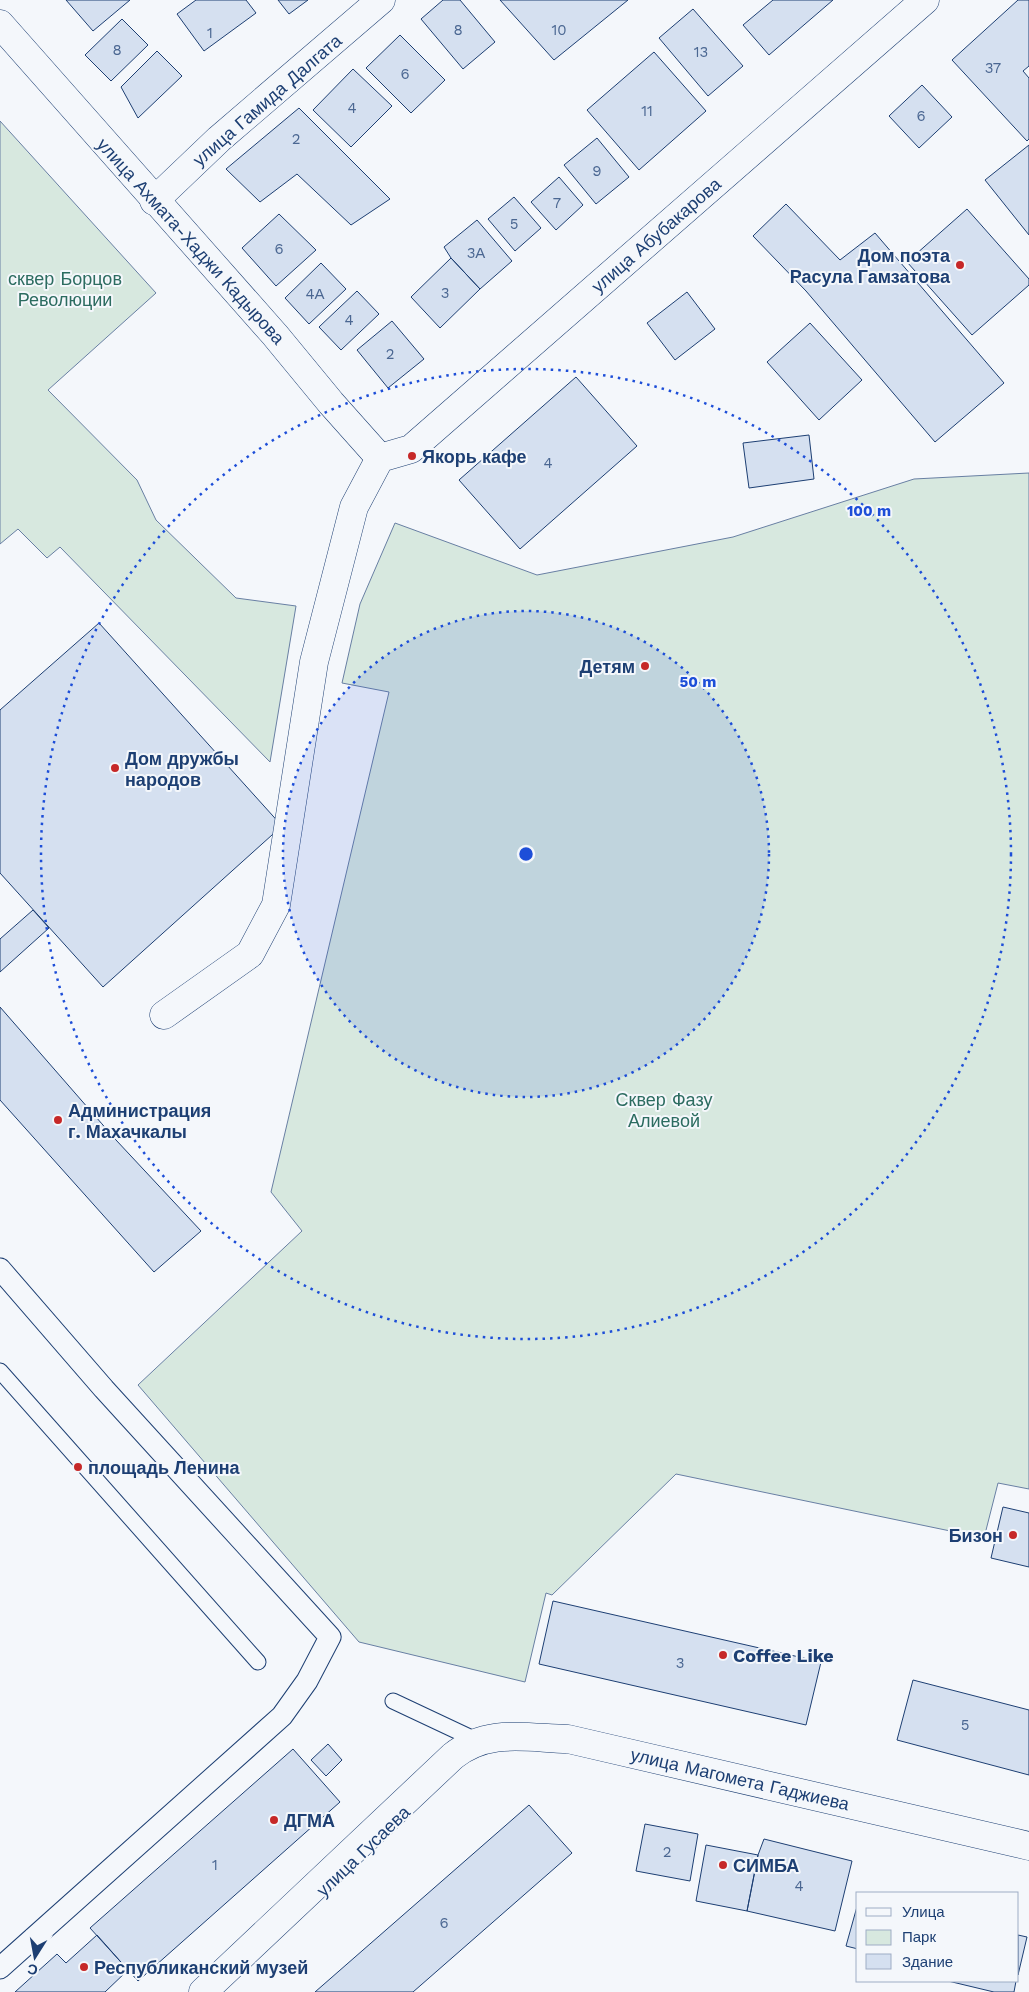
<svg xmlns="http://www.w3.org/2000/svg" width="1029" height="1992" viewBox="0 0 1029 1992" font-family="'Work Sans',sans-serif">
<style>
.green{fill:#d7e8df;stroke:#687fa3}
.building{fill:#d5e0f0;stroke:#1d3f73}
.lines{fill:none;stroke-linecap:round;stroke-linejoin:round}
.service-casing{stroke:#1d3f73;stroke-width:17}
.pedestrian-casing{stroke:#1d3f73;stroke-width:23}
.minor-casing{stroke:#1d3f73;stroke-width:29}
.tertiary-casing{stroke:#1d3f73;stroke-width:29}
.secondary-casing{stroke:#1d3f73;stroke-width:29}
.service{stroke:#f4f7fb;stroke-width:15}
.pedestrian{stroke:#f4f7fb;stroke-width:21}
.minor{stroke:#f4f7fb;stroke-width:28}
.tertiary{stroke:#f4f7fb;stroke-width:28}
.secondary{stroke:#f4f7fb;stroke-width:28}
.ring{fill:none;stroke:#1d4ed8;stroke-width:2.5;stroke-dasharray:2.5 5}
.poi-dot{fill:#c62828;stroke:#f4f7fb;stroke-width:2}
.labels{text-anchor:middle;dominant-baseline:central;stroke-width:4;stroke-linejoin:round;paint-order:stroke}
.number-label{font-size:15px;fill:#4b6792}
.street-label{font-size:18px;fill:#1d3f73;stroke:#f4f7fb}
.poi-label{font-size:18px;font-weight:bold;fill:#1d3f73;stroke:#f4f7fb;text-anchor:start}
.park-label{font-size:18px;fill:#2c6c60;stroke:#f4f7fb}
.centre{fill:#1d4ed8;stroke:#f4f7fb;stroke-width:2.5}
.ring-label{font-size:15px;text-anchor:middle;font-weight:bold;fill:#1d4ed8;stroke:#f4f7fb;stroke-width:4;stroke-linejoin:round;paint-order:stroke}
</style>
<rect width="100%" height="100%" fill="#f4f7fb"/>
<path class="green" d="M0 121 156 293 48 390 137 480 156 520 236 598 296 606 270 762 60 547 47 558 18 529 0 544Z
M1029 473V1489L998 1483 984 1538 676 1474 552 1595 546 1593 525 1682 359 1642 138 1385 302 1231 271 1192 389 692 342 683 360 604 395 523 537 575 733 537 914 479Z"/>
<path class="building" d="M66 0H130L93 31Z
M196 0H246L256 13 204 51 177 14Z
M278 0H308L289 14Z
M443 0H460L495 42 463 69 421 19Z
M500 0H628L554 60Z
M773 0H833L769 55 743 25Z
M1018 0H1029V66L1023 71 1029 78V139L1027 141 952 60Z
M693 9 743 66 708 96 659 38Z
M122 19 148 45 111 81 85 55Z
M400 35 445 80 411 113 366 68Z
M157 51 182 76 138 118 121 87Z
M654 52 706 111 639 170 587 110Z
M353 69 392 106 351 147 313 110Z
M922 85 952 117 919 148 889 116Z
M299 108 390 199 351 225 297 174 260 202 226 169Z
M597 138 629 177 596 204 564 165Z
M1029 145V235L985 180Z
M559 177 583 205 556 230 531 202Z
M514 197 541 228 515 251 488 219Z
M786 204 840 260 875 233 1004 383 935 442 806 291 753 236Z
M967 209 1029 279V285L972 335 907 262Z
M279 214 316 250 276 286 242 248Z
M477 220 512 261 480 289 451 258 444 247Z
M451 258 480 289 440 328 411 297Z
M321 263 346 289 309 324 285 298Z
M357 291 379 314 341 350 319 327Z
M687 292 715 329 675 360 647 323Z
M392 321 424 359 388 388 357 350Z
M810 323 862 380 819 420 767 362Z
M576 377 637 446 520 549 459 480Z
M809 435 814 479 749 488 743 443Z
M99 623 282 826 103 987 0 873V710Z
M33 910 49 928 0 972V939Z
M0 1007 116 1140 201 1231 154 1272 0 1100Z
M1003 1507 1029 1513V1567L991 1558Z
M553 1601 821 1662 806 1725 539 1664Z
M913 1680 1029 1710V1775L897 1740Z
M328 1744 342 1760 326 1776 311 1760Z
M293 1749 340 1802 138 1981 90 1928Z
M529 1805 572 1853 413 1992H315Z
M645 1824 698 1834 690 1881 636 1871Z
M764 1839 852 1861 835 1931 747 1911 758 1855Z
M706 1845 758 1855 747 1911 696 1901Z
M858 1903V1949L846 1946Z
M97 1935 128 1970 105 1992H15L57 1954 66 1963Z
M1018 1935 1027 1937 1018 1975Z
M948 1981H1016L1014 1992H994Z"/>
<g class="lines">
<defs>
<path id="service" d="M0 1371 258 1662
M393 1701 478 1741"/>
<path id="pedestrian" d="M0 1269 104 1389 330 1637 307 1681 282 1716 0 1968"/>
<path id="minor" d="M164 1015 250 954 276 905 314 662 354 507 380 458 411 449 925 0"/>
<path id="tertiary" d="M154 201 219 139 381 0"/>
<path id="secondary" d="M0 24 275 335 331 403 380 458
M203 1992 453 1756C488 1728 526 1738 568 1739L1029 1846"/>
</defs>
<use href="#service" class="service-casing"/>
<use href="#pedestrian" class="pedestrian-casing"/>
<use href="#minor" class="minor-casing"/>
<use href="#tertiary" class="tertiary-casing"/>
<use href="#secondary" class="secondary-casing"/>
<use href="#service" class="service"/>
<use href="#pedestrian" class="pedestrian"/>
<use href="#minor" class="minor"/>
<use href="#tertiary" class="tertiary"/>
<use href="#secondary" class="secondary"/>
</g>
<circle cx="526" cy="854" r="243" fill="#1d4ed8" fill-opacity=".12"/>
<g class="ring">
<circle cx="526" cy="854" r="243"/>
<circle cx="526" cy="854" r="485"/>
</g>
<g class="poi-dot">
<circle cx="960" cy="265" r="5"/>
<circle cx="412" cy="456" r="5"/>
<circle cx="645" cy="666" r="5"/>
<circle cx="115" cy="768" r="5"/>
<circle cx="58" cy="1120" r="5"/>
<circle cx="78" cy="1467" r="5"/>
<circle cx="1013" cy="1535" r="5"/>
<circle cx="723" cy="1655" r="5"/>
<circle cx="274" cy="1820" r="5"/>
<circle cx="723" cy="1865" r="5"/>
<circle cx="84" cy="1967" r="5"/>
</g>
<g class="labels">
<g class="number-label">
<text x="458" y="30">8</text>
<text x="559" y="30">10</text>
<text x="210" y="33">1</text>
<text x="117" y="50">8</text>
<text x="701" y="52">13</text>
<text x="993" y="68">37</text>
<text x="405" y="74">6</text>
<text x="352" y="108">4</text>
<text x="647" y="111">11</text>
<text x="921" y="116">6</text>
<text x="296" y="139">2</text>
<text x="597" y="171">9</text>
<text x="557" y="203">7</text>
<text x="514" y="224">5</text>
<text x="279" y="249">6</text>
<text x="476" y="253">3А</text>
<text x="445" y="293">3</text>
<text x="315" y="294">4А</text>
<text x="349" y="320">4</text>
<text x="390" y="354">2</text>
<text x="548" y="463">4</text>
<text x="680" y="1663">3</text>
<text x="965" y="1725">5</text>
<text x="667" y="1852">2</text>
<text x="215" y="1865">1</text>
<text x="799" y="1886">4</text>
<text x="444" y="1923">6</text>
</g>
<g class="street-label">
<text transform="translate(267 100) rotate(-41)">улица Гамида Далгата</text>
<text transform="translate(656 235) rotate(-41)">улица Абубакарова</text>
<text transform="translate(191 241) rotate(48)">улица Ахмата-Хаджи Кадырова</text>
<text transform="translate(740 1779) rotate(13)">улица Магомета Гаджиева</text>
<text transform="translate(363 1851) rotate(-44)">улица Гусаева</text>
</g>
<g class="poi-label">
<text x="950" y="255" text-anchor="end">Дом поэта<tspan x="950" dy="21">Расула Гамзатова</tspan></text>
<text x="422" y="456">Якорь кафе</text>
<text x="635" y="666" text-anchor="end">Детям</text>
<text x="125" y="758">Дом дружбы<tspan x="125" dy="21">народов</tspan></text>
<text x="68" y="1110">Администрация<tspan x="68" dy="21">г. Махачкалы</tspan></text>
<text x="88" y="1467">площадь Ленина</text>
<text x="1003" y="1535" text-anchor="end">Бизон</text>
<text x="733" y="1655">Coffee Like</text>
<text x="284" y="1820">ДГМА</text>
<text x="733" y="1865">СИМБА</text>
<text x="94" y="1967">Республиканский музей</text>
</g>
<g class="park-label">
<text x="65" y="278">сквер Борцов<tspan x="65" dy="21">Революции</tspan></text>
<text x="664" y="1099">Сквер Фазу<tspan x="664" dy="21">Алиевой</tspan></text>
</g>
</g>
<circle cx="526" cy="854" r="8" class="centre"/>
<g class="ring-label">
<text x="869" y="516">100 m</text>
<text x="698" y="687">50 m</text>
</g>
<rect x="856" y="1892" width="162" height="90" fill="#f4f7fb" stroke="#9eadc5"/>
<rect x="866" y="1908" width="25" height="8" fill="#f4f7fb" stroke="#9eadc5"/>
<text x="902" y="1917" font-size="15" fill="#1d3f73">Улица</text>
<rect x="866" y="1930" width="25" height="15" fill="#d7e8df" stroke="#9eadc5"/>
<text x="902" y="1942" font-size="15" fill="#1d3f73">Парк</text>
<rect x="866" y="1954" width="25" height="15" fill="#d5e0f0" stroke="#9eadc5"/>
<text x="902" y="1967" font-size="15" fill="#1d3f73">Здание</text>
<g transform="translate(35 1957) rotate(191)" stroke="#f4f7fb" stroke-width="4" paint-order="stroke">
<path d="M0-4L9 19L0 12L-9 19Z" fill="#1d3f73"/>
<text y="-8" font-size="14" font-weight="bold" text-anchor="middle" fill="#1d3f73">С</text>
</g>
</svg>
